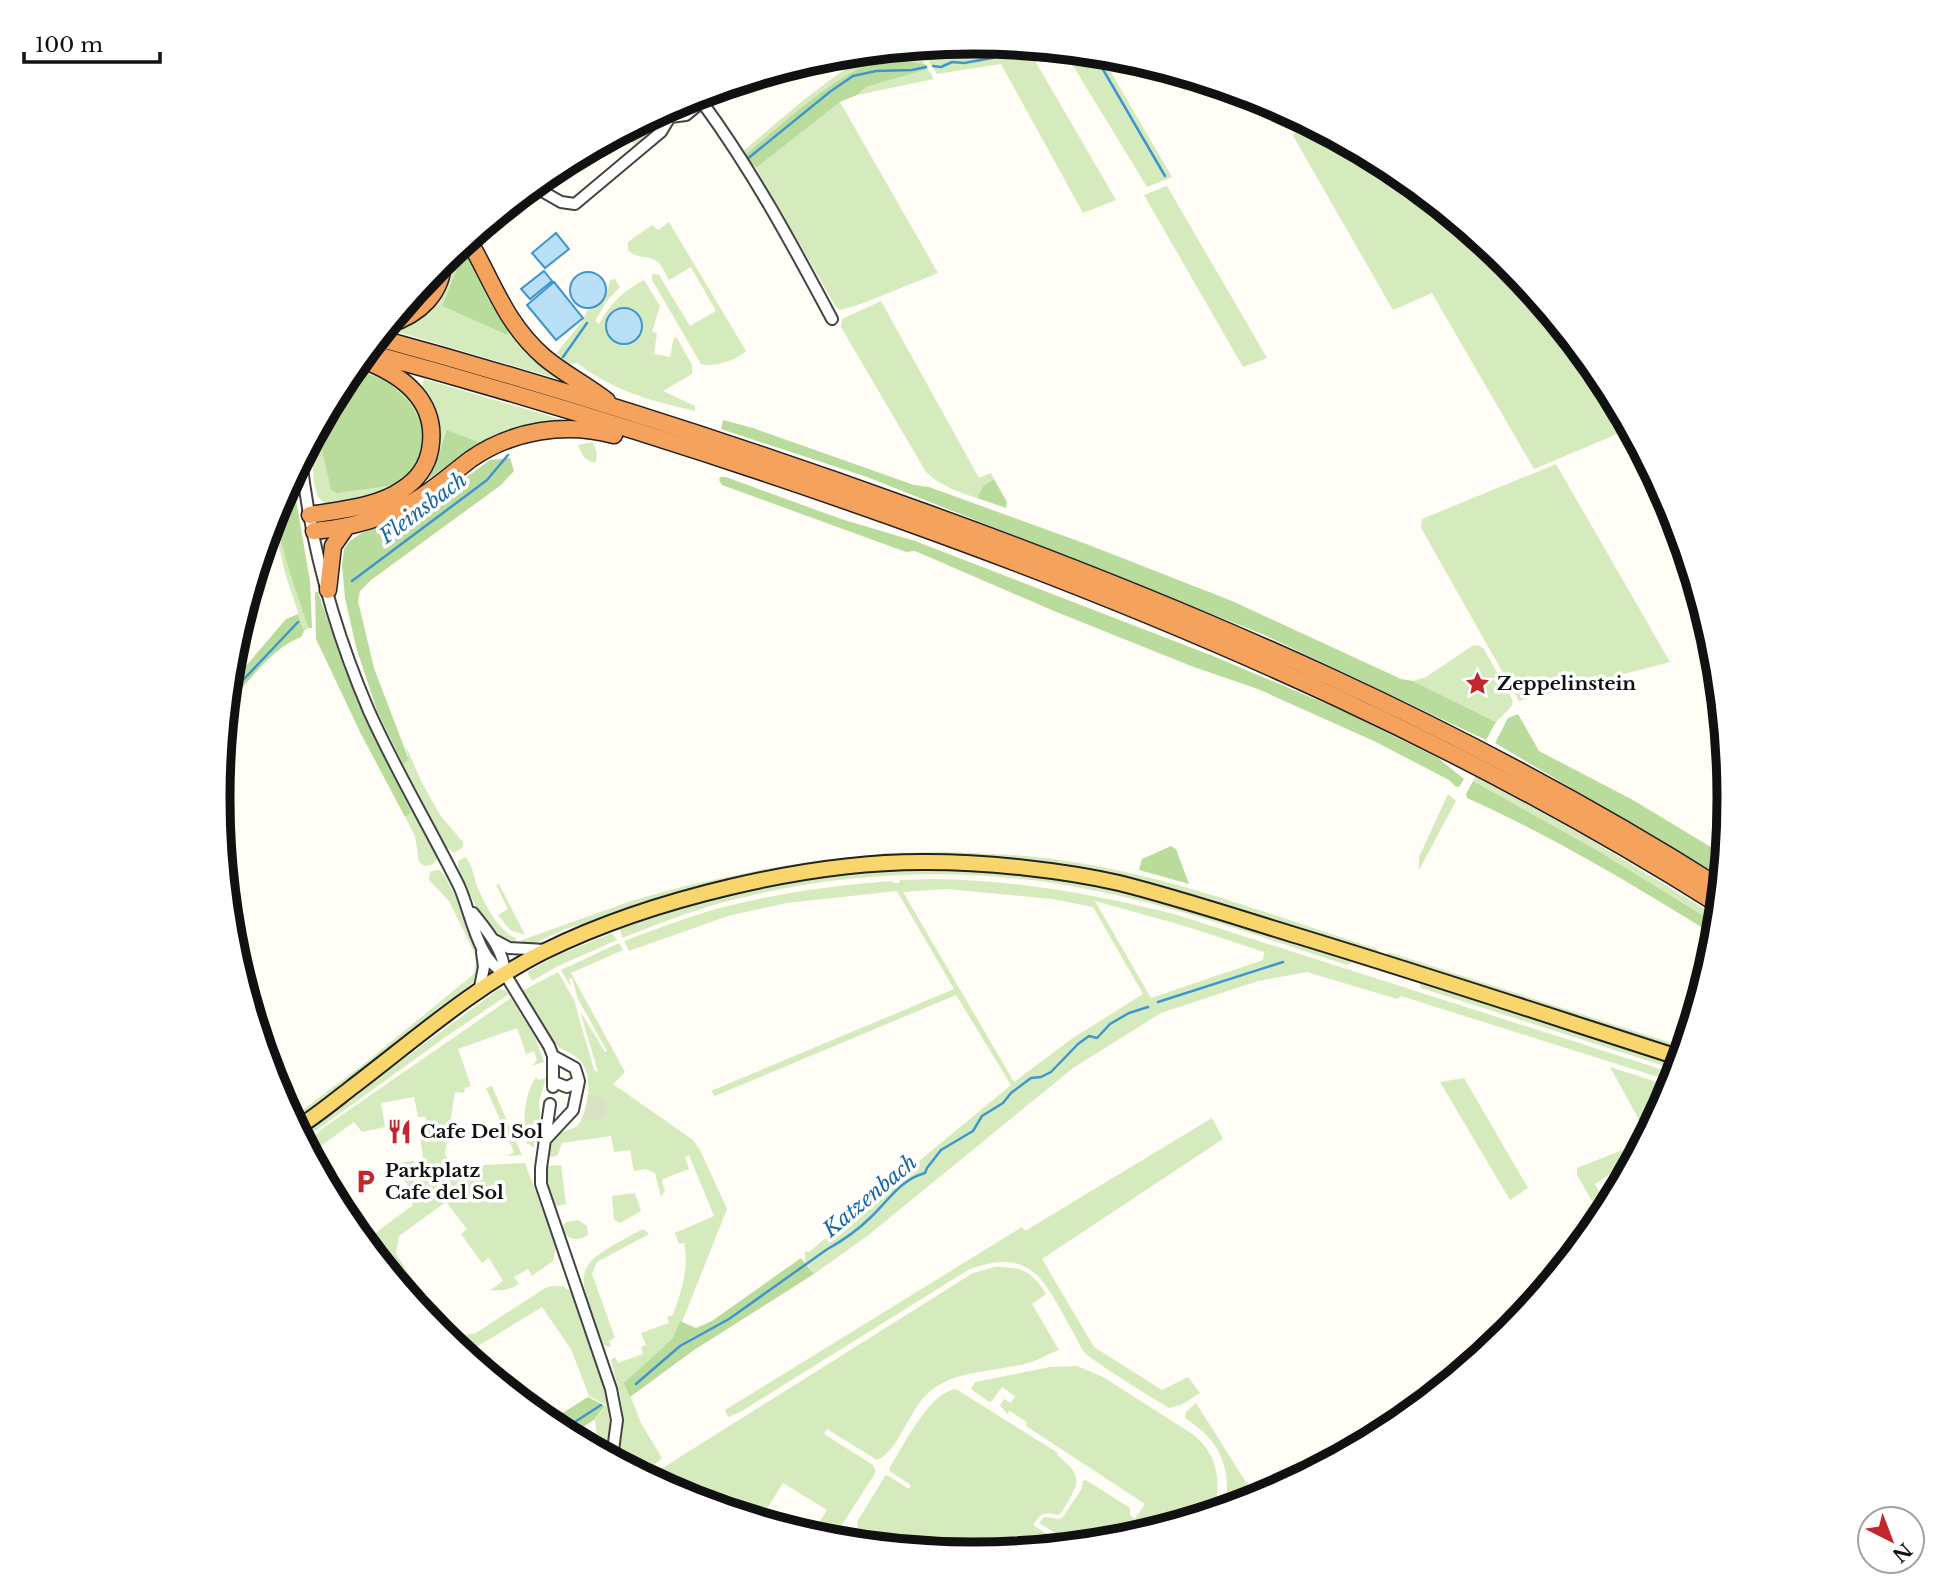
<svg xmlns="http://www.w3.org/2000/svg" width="1947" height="1596" viewBox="0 0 1947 1596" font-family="'Libre Baskerville',serif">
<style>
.green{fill:#d5ebbd;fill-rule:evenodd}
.forest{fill:#b9dc9c}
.cemetery{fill:#d9e3c4}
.water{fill:#b9e0f7;stroke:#3f96cf;stroke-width:2}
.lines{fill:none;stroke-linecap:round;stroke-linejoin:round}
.stream{stroke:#3f96cf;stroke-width:2.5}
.minor-casing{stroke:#444;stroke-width:14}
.major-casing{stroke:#222;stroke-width:18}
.highway-casing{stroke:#222;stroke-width:19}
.minor{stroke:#fff;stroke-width:10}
.major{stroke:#f9d66b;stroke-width:14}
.highway{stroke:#f5a25d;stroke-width:16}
.labels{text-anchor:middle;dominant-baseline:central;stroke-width:7;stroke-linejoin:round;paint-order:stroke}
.poi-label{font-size:19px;font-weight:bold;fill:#111;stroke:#fff;text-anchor:start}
.water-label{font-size:21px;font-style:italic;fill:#1768a6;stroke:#fff}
.rim{fill:none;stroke:#111;stroke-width:9}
</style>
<rect width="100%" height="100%" fill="#fffdf5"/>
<path class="green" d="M977 42 1042 49 1031 54 1116 200 1083 213 1001 64 937 74 923 51Z
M914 48 925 64 887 57 836 83 745 155 742 152C774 126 845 60 882 51 892 49 903 49 914 48Z
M1064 51 1101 55 1172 177 1147 187Z
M928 69 934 79 857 95 866 87Z
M840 102 938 273 861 304 840 310 836 307 756 168Z
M664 110 657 127 635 145 624 132 639 124H646L647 120Z
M1312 126 1394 170 1508 264 1602 378 1629 429 1534 469 1432 293 1393 310 1292 134Z
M1167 186 1267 358 1243 367 1144 195Z
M669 222 746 351C737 360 713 368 701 364L652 280V274L659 275 690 326 716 311 691 267 669 280C666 275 663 268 660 264 651 254 637 260 628 250V242L652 225 658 230Z
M465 242 475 258 568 382 391 330 449 269 450 255 456 250 459 263 442 306 507 335 510 330 489 301 462 245Z
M440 262 423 300 394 318Z
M615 279 620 287 606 302 595 321 599 324C610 304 624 290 644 280L660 306 652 332 657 333 654 354 670 357 674 337 677 338 692 365V374L663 391 695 406V411C648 400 616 392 577 363 567 365 563 360 557 353 566 340 583 324 587 310 604 306 606 296 610 280ZM626 309 614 341 607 332 618 310Z
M881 301 979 478 991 473 994 479 983 486 977 498C958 492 941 486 926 472L841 327 842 319Z
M357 363 399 382 424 413 422 464 394 491 334 507 325 504 318 497 314 483 311 441 317 429 331 489 387 381 353 368Z
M424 379 566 421 565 423 537 425 415 494 351 519 327 523 324 521 411 491 433 408 421 388ZM445 431 480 443 427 479 438 457Z
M1632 433 1672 509 1678 528 1625 436Z
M593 442 597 453 596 462C584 462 582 454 578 445Z
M1556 464 1670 662 1519 701 1421 528 1422 519Z
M276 507C283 549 294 589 309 628L304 631 285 573 272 518Z
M1478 645 1484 649 1513 701 1511 707 1496 722 1413 681 1426 677 1472 646Z
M405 744 421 781 440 815 463 842V847L454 853 445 846 403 764 409 760Z
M379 745 436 855 437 860 431 865 424 866 419 862 415 836 405 817 411 813Z
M1476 776 1583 835 1718 917 1717 924 1595 849 1473 781Z
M1448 794 1456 801 1419 870V857Z
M940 852C986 853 1033 855 1079 863 1180 879 1279 918 1377 949L1378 952 1302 931 1163 889 939 858 688 892 566 929 535 943 519 945 522 940 631 901 685 886 765 869 823 860 888 853Z
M465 857C472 864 473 874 476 883 483 902 498 931 516 938L515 945C510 943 505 941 500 938 487 927 456 877 458 861Z
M903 869 1009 871 1101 885 1150 896 1374 965 1372 968 1352 962 1347 965C1258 936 1168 903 1076 887 958 865 832 872 717 904 685 913 653 926 622 938L620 929C671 912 722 894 775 884 817 876 860 872 903 869Z
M436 870H440L446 878C458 903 490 954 475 981L357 1077 294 1123 292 1118 365 1063 474 974 476 961 475 954 449 901 429 880 430 872Z
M933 879C1016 880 1094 894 1174 914L1676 1074 1674 1082 1401 996 1397 999 1307 972 1258 981 1161 1013 1073 1068 866 1237 814 1274 805 1261V1251L809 1252 1011 1085 956 995 715 1096 711 1091 954 989 897 891 787 903 728 916 629 951 624 941C659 928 695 914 732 905 785 892 838 885 893 881V883H899L900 880ZM946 889 1052 899 1093 907 1143 994 1070 1040 1014 1082 903 892ZM1095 901 1185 926 1264 952 1263 960 1151 998Z
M499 884 525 935 510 930 498 915 508 909 496 885Z
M612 933 617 940 556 967 532 981 527 972 556 956Z
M619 943 623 950 571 973 625 1072 613 1084 693 1140 700 1150 727 1209 682 1322 673 1338 625 1383 641 1423 662 1458 643 1475 617 1461 623 1432 622 1405 611 1360 615 1357 618 1363 643 1354 641 1347 646 1345 641 1333 669 1323 667 1317 673 1315C681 1292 690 1267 684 1243L679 1244 675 1233 714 1216 689 1155 685 1157 689 1169 663 1179 662 1182 665 1190 661 1197 655 1173 646 1169 634 1171 630 1150 614 1152 611 1136 562 1143 558 1155 552 1157 548 1155C554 1120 574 1139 582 1118 589 1100 594 1071 576 1057 568 1051 560 1050 554 1042 541 1027 532 1008 522 991L558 972 574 1000 594 1070 598 1072 580 1011 605 1052 607 1051 578 999 572 978 569 979 571 987 561 970Z
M1388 952 1684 1047 1682 1053 1463 983 1387 955Z
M1380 968 1679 1063 1677 1070 1421 988 1419 983 1380 971Z
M499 989 505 990 509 994 447 1036 303 1140 300 1135Z
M511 998 535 1037 544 1062 532 1066 537 1060 534 1051 526 1054 517 1028 458 1049 471 1086 465 1088 464 1093 455 1092 445 1154 457 1177 484 1165 525 1163 556 1246 553 1261 532 1276 528 1269 514 1277 519 1284C509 1290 501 1291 490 1290L503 1281 489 1258 482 1263 461 1234 467 1229 446 1202 399 1236 396 1254 417 1286 412 1289 383 1250 375 1255 345 1218 336 1202 360 1233 365 1230 370 1237 413 1205 410 1199 415 1195 393 1164 414 1161 416 1167 424 1165 420 1135 428 1134 426 1117H418L414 1097 381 1103 385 1127 362 1132 354 1122 311 1153 314 1160 305 1144 323 1128Z
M1610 1067 1672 1087 1647 1134Z
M536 1077 538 1080 546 1078 539 1102 541 1125 538 1142 534 1141V1148L529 1144H527C522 1123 524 1095 536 1077Z
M1464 1078 1528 1188 1510 1200 1440 1082Z
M492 1086 522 1155 507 1156 514 1152 486 1088Z
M1212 1118 1223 1139 1042 1259 1094 1347 1162 1390 1188 1377 1200 1393 1181 1405 1169 1408C1141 1391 1113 1374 1087 1355 1081 1350 1077 1339 1073 1332 1045 1283 1034 1245 968 1270L742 1411 728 1417 725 1410 1022 1227 1025 1231Z
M1643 1142 1633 1160 1615 1168 1622 1180 1618 1188 1610 1174 1595 1184 1608 1207 1602 1218 1577 1175V1168Z
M561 1165 566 1204 557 1206C547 1197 546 1180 547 1166Z
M635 1193 641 1211 620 1223 614 1220 612 1196Z
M578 1220 587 1226 588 1235C578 1242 565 1240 562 1227L566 1222Z
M643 1229 649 1234 597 1262 592 1274 615 1338 609 1341 611 1347 605 1346 603 1343C576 1268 568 1268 643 1229Z
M995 1267C1024 1267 1031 1271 1046 1294L1032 1304 1059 1350C1048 1354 1039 1360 1028 1363 996 1372 956 1369 929 1392 909 1409 899 1451 877 1460L827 1429 824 1434 873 1465 876 1472 832 1540 811 1535 827 1510 783 1483 761 1518 764 1521 684 1496 648 1477 973 1273Z
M552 1286H563L574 1294C591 1346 619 1400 606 1455L596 1449 598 1446 595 1420 606 1405 589 1396 571 1349 542 1307 470 1351C452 1346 440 1334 429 1320L435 1314C448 1330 454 1338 476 1333L545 1288Z
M1077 1366 1103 1377 1194 1435C1219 1457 1220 1479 1215 1511L1121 1540 1073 1544 1039 1523 1044 1517 1060 1519 1063 1517 1081 1490 1083 1481 1086 1480 1130 1508V1515L1135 1519 1145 1504 1026 1426 1027 1422 1010 1411 1007 1414 1000 1405 1004 1399 1011 1403 1015 1396 1002 1387 992 1401 989 1402 971 1389 975 1382 1050 1367Z
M956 1389 1058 1453 1057 1455C1086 1478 1078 1484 1062 1512L1058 1515C1044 1511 1041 1513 1033 1525L1064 1545 973 1554 860 1543 857 1522 885 1476 887 1475 909 1489 911 1485 891 1472 889 1469C903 1447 929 1392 956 1389Z
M1196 1403 1256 1498 1225 1508C1232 1466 1220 1441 1185 1418L1186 1412Z"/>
<path class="forest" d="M887 57 925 64 928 69 866 87 857 95 840 102 756 168 745 155C785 122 838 71 887 57Z
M462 245 489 301 510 330 507 335 442 306 459 263 456 250Z
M353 368 387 381 410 403 424 427 425 450 411 471 395 485 337 493 331 490 317 429 345 378Z
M723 420 753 428 914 485 929 487 1089 545 1232 601 1401 679 1413 681 1496 722 1486 740 1262 634 867 477 721 429Z
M446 430 481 443 426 480 438 457Z
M510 458 514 471 501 485 371 580 360 591 358 601 374 668 409 760 403 764 377 711 356 647 345 598 342 565 344 549 350 541 363 532 407 516 431 503 490 460Z
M292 476 310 581 312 628H309C301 607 272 525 277 506 279 496 288 485 292 476Z
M720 477H726L841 519 915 541 1213 656 1343 711 1438 758 1464 779 1459 787 1455 786 1449 780 1376 742 1258 689 1191 666 1054 611 915 551 906 552 722 485 719 480Z
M994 479 1007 502 1006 508 977 498 983 486Z
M315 592H318L345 670 411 813 405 817 361 734 316 639Z
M298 614 304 631 301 637C270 649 249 682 227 705L229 686 286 619Z
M1518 714 1539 751 1633 800 1724 855 1722 877 1495 743 1508 718Z
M1473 781 1595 849 1717 924 1716 936C1635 886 1554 837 1467 798L1466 794Z
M1171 846 1176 849 1189 884 1139 870 1142 859Z
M801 1258 814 1274 694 1350 630 1397 624 1383 673 1338 680 1321 696 1328 712 1321Z
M588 1397 605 1406 594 1420 570 1435 548 1422Z"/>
<path class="cemetery" d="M588 1095 599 1097 606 1103 607 1114 601 1119H584Z"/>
<path class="water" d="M556 233 569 249 545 268 532 253Z
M544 271 552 281 530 299 521 289Z
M570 290a18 18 0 1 1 36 0a18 18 0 1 1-36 0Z
M554 282 583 318 556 340 527 305Z
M606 326a18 18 0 1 1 36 0a18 18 0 1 1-36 0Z"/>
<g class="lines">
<path class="stream" d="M1094 54 1165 176
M933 66 941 67 952 62 964 63 992 58 1028 47
M746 160 831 91 853 76 876 71 912 70 926 67
M563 357 587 323
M352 581 487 480 508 455
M227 697 298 622
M1158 1002 1283 962
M636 1384 680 1346 729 1319 826 1250C842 1241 857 1231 871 1217 889 1200 900 1180 925 1173L927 1168 941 1150 973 1131 982 1116 1003 1103 1011 1093 1031 1078 1041 1077 1051 1072 1078 1044 1089 1036 1097 1038 1110 1024 1129 1013 1148 1007
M561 1431 601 1405"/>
<defs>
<path id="minor" d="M702 102C752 170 792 244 832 319
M670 117 686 115 716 90
M533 186 561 202 575 204 661 132 670 117 673 105
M301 460C311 545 335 632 369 711 396 771 430 828 459 886 472 915 476 957 505 974L549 1046 553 1056V1087
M473 913C487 931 504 950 505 974
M494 940 509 948 546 950
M479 992 484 967 482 952
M554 1082 567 1087 579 1081
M550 1104 541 1168V1184L611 1389 617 1420 612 1458
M546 1139 573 1110 579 1081 575 1068 553 1056"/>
<path id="major" d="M297 1128C316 1116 333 1102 351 1088 413 1041 475 986 545 951 651 899 809 861 927 862 986 862 1062 870 1119 883 1179 898 1239 918 1298 936 1426 975 1553 1017 1681 1058"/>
<path id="highway" d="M468 239C493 282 505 323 544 357 564 374 587 385 607 401
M389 324C419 315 443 293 443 260
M378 338C561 388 742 446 921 511 1199 611 1470 729 1721 888
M366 352C561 405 753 466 942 535 1212 634 1475 751 1719 905
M310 515C340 510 378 507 403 489 417 480 427 466 430 450 439 402 403 375 363 360
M314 531C346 528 382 519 411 503 433 491 451 474 471 459 513 430 566 422 614 435
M328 590 333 546 347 526"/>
</defs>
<use href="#minor" class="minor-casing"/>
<use href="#major" class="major-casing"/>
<use href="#highway" class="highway-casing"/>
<use href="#minor" class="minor"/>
<use href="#major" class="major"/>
<use href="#highway" class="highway"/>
</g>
<defs>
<symbol id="sight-bare" viewBox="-9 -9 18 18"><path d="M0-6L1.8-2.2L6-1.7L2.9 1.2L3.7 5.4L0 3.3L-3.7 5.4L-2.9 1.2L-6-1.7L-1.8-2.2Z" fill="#c4262e" stroke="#fff" stroke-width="2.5" paint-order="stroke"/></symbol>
<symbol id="restaurant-bare" viewBox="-9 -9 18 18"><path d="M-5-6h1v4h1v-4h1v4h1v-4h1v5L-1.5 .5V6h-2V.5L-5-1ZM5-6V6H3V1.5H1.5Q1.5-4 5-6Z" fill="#c4262e" stroke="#fff" stroke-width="2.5" paint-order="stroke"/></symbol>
<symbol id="parking-bare" viewBox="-9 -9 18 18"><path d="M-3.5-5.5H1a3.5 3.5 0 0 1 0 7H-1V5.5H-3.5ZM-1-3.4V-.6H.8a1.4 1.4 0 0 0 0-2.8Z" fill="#c4262e" stroke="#fff" stroke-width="2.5" paint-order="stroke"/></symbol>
</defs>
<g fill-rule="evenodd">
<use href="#sight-bare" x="1460" y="666" width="35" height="35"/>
<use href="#restaurant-bare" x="382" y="1114" width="35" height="35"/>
<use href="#parking-bare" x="348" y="1164" width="35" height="35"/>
</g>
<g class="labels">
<g class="poi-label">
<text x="1497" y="683">Zeppelinstein</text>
<text x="420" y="1131">Cafe Del Sol</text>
<text x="385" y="1170">Parkplatz<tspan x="385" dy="22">Cafe del Sol</tspan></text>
</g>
<g class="water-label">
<text transform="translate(423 508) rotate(-37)">Fleinsbach</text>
<text transform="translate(870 1196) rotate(-40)">Katzenbach</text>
</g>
</g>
<path d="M0 0H1947V1596H0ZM973 54H974A743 743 0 0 1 1717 797V799A743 743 0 0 1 974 1542H973A743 743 0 0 1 230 799V797A743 743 0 0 1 973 54Z" fill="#fff" fill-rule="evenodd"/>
<path class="rim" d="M973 54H974A743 743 0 0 1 1717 797V799A743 743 0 0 1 974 1542H973A743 743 0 0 1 230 799V797A743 743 0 0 1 973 54Z"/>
<g transform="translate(1891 1540) rotate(138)"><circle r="33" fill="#ffffff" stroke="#a0a0a0" stroke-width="2"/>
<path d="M0-5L12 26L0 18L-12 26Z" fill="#c4262e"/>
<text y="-10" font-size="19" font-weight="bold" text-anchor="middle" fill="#111111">N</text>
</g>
<path d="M24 52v10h136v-10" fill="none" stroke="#111111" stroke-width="3.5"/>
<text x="35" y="52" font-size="21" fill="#111111" stroke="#ffffff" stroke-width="5" paint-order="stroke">100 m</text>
</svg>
